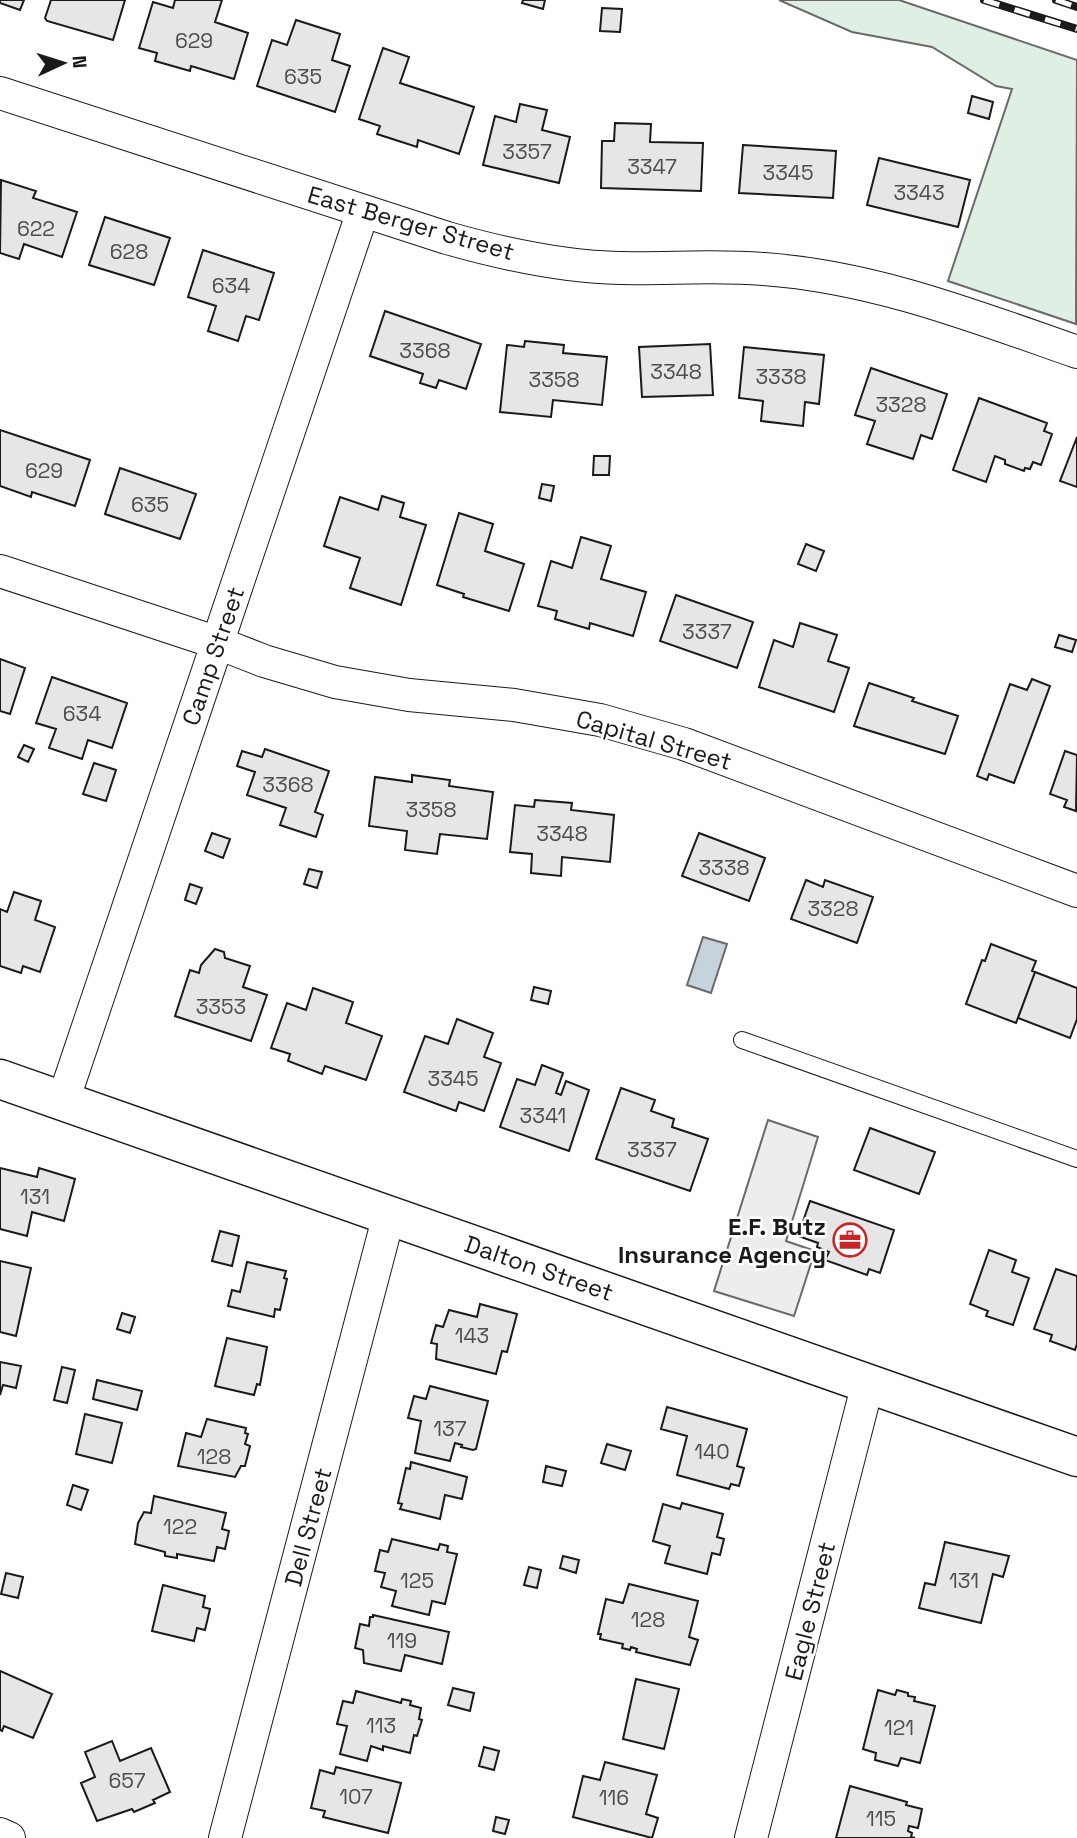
<svg xmlns="http://www.w3.org/2000/svg" width="1077" height="1838" viewBox="0 0 1077 1838" font-family="'Space Grotesk',sans-serif">
<style>
.green{fill:#e0efe3;stroke:#6a6a6a;stroke-width:2}
.parking{fill:#ededed;stroke:#6a6a6a;stroke-width:2}
.water{fill:#c6d2dc;stroke:#6a6a6a;stroke-width:2}
.building{fill:#e6e6e6;stroke:#1a1a1a;stroke-width:2}
.lines{fill:none;stroke-linecap:round;stroke-linejoin:round}
.service-casing{stroke:#1a1a1a;stroke-width:18}
.minor-casing{stroke:#1a1a1a;stroke-width:34}
.secondary-casing{stroke:#1a1a1a;stroke-width:41}
.service{stroke:#fff;stroke-width:16}
.minor{stroke:#fff;stroke-width:32}
.secondary{stroke:#fff;stroke-width:38}
.rail-casing{stroke:#1a1a1a;stroke-width:8}
.rail{stroke:#fff;stroke-width:5;stroke-dasharray:16;stroke-linecap:butt}
.labels{text-anchor:middle;dominant-baseline:central;stroke-width:5;stroke-linejoin:round;paint-order:stroke}
.number-label{font-size:21px;fill:#4d4d4d}
.street-label{font-size:24px;fill:#1a1a1a;stroke:#fff}
.poi-label{font-size:24px;font-weight:bold;fill:#1a1a1a;stroke:#fff;text-anchor:end}
</style>
<rect width="100%" height="100%" fill="#fff"/>
<path class="green" d="M779 0H899L1077 60 1076 324 948 281 1012 89 996 86 932 47 852 32Z"/>
<path class="parking" d="M768 1120 818 1137 786 1241 815 1251 794 1316 714 1291Z"/>
<path class="water" d="M703 937 727 944 711 993 687 985Z"/>
<path class="building" d="M0 0H24L20 10 0 3Z
M51 0H125L113 40 47 21 45 18Z
M175 0H222L215 22 248 33 234 79 191 66 190 71 155 61 157 53 139 48 153 2 173 8Z
M523 0H545L543 9 522 3Z
M602 8 622 9 620 32 600 31Z
M296 20 340 34 332 60 350 66 335 112 257 86 272 40 287 45Z
M383 48 409 57 400 83 474 107 459 154 418 140 417 147 377 134 380 126 359 119Z
M972 96 993 102 989 119 968 113Z
M520 104 547 110 542 130 570 137 559 183 483 165 495 116 516 122Z
M615 123 651 124 650 142 703 143 701 191 601 188 602 141H614Z
M743 145 836 151 833 198 739 193Z
M879 158 970 180 958 227 867 205Z
M1 180 36 191 33 198 77 212 62 257 24 244 19 259 0 253Z
M105 217 170 238 154 285 89 265Z
M203 250 274 273 259 320 246 316 238 341 208 331 216 306 188 297Z
M385 311 481 344 466 389 439 380 436 388 420 383 423 374 370 356Z
M525 341 564 345 563 353 607 357 602 405 553 400 551 417 500 412 507 345 524 347Z
M710 344 713 395 642 397 639 347Z
M744 347 824 355 819 404 805 402 803 426 761 421 763 401 739 398Z
M871 368 947 394 932 439 921 435 913 459 867 444 875 421 855 415Z
M979 398 1047 423 1044 431 1052 434 1041 465 1033 462 1030 469 1025 468 1024 471 1005 464V460L995 456 986 482 953 470Z
M0 430 90 460 75 506 32 492 31 497 0 486Z
M1077 437V487L1060 481Z
M594 456H610L609 475H593Z
M120 468 196 494 180 539 105 514Z
M542 484 554 486 551 501 539 498Z
M382 496 404 503 400 517 426 525 401 605 350 588 360 558 324 546 340 497 378 510Z
M459 513 493 524 485 551 524 564 509 611 463 597 464 594 437 585Z
M581 537 611 546 601 579 646 592 633 636 590 623 589 629 555 619 557 611 538 606 551 561 572 568Z
M806 544 824 551 816 571 798 564Z
M676 595 753 622 737 668 660 641Z
M800 623 837 635 828 661 849 668 834 712 759 687 774 640 793 647Z
M1059 635 1076 640 1072 652 1055 647Z
M0 659 25 668 10 714 0 711Z
M52 677 127 703 112 748 88 740 82 759 49 748 56 729 36 723Z
M1032 679 1050 686 1014 783 989 774 987 780 977 776 1010 684 1027 690Z
M869 683 914 698 912 701 958 716 945 754 854 726Z
M24 745 34 749 28 762 18 757Z
M265 749 329 771 315 812 323 815 316 837 280 825 286 808 247 795 255 772 237 766 242 751 262 757Z
M1065 751 1077 755 1076 811 1064 807 1067 800 1050 794Z
M94 763 116 770 106 801 83 794Z
M412 775 450 780 449 786 493 792 487 839 440 834 437 854 405 850 407 831 369 826 375 777 412 782Z
M535 800 572 803 571 810 614 815 610 862 562 857 561 876 531 873 532 854 510 852 515 805 534 807Z
M212 833 230 839 223 858 205 851Z
M699 833 765 858 749 901 682 876Z
M309 869 322 872 317 888 304 884Z
M806 880 823 887 825 880 873 897 857 943 791 919Z
M190 884 202 888 196 904 185 900Z
M14 892 41 901 35 920 55 927 40 972 23 966 21 973 0 966V909L7 912Z
M991 944 1036 961 1032 971 1035 972 1016 1023 966 1004 982 960 985 961Z
M215 949 224 952 225 958 250 966 243 987 267 995 251 1041 175 1016 190 970 199 973 201 965Z
M1035 972 1077 988V1019L1070 1038 1018 1018Z
M534 987 551 991 548 1004 531 1000Z
M313 988 353 1002 346 1023 382 1036 366 1080 325 1066 322 1074 288 1061 290 1054 271 1048 287 1003 306 1010Z
M457 1019 493 1033 484 1057 501 1063 484 1111 459 1102 456 1111 404 1092 425 1036 448 1044Z
M542 1065 563 1073 556 1093 561 1095 566 1081 589 1090 569 1151 500 1127 517 1079 535 1085Z
M621 1088 655 1100 651 1111 674 1119 672 1127 708 1139 690 1191 596 1159Z
M870 1128 935 1152 919 1194 854 1170Z
M0 1168 37 1177 39 1168 75 1179 64 1221 32 1212 27 1236 0 1229Z
M810 1201 894 1230 880 1273 869 1269 867 1275 825 1260 829 1252 817 1247 818 1243 798 1236Z
M220 1231 239 1236 232 1266 212 1261Z
M989 1250 1016 1260 1012 1272 1029 1278 1013 1325 986 1316 988 1311 970 1304Z
M0 1261 31 1268 16 1336 0 1332Z
M247 1262 286 1271 284 1278 287 1279 280 1310 275 1309 274 1317 228 1306 232 1290 240 1292Z
M1056 1269 1077 1276V1344L1075 1350 1050 1341 1052 1335 1034 1329Z
M480 1304 517 1314 507 1352 502 1351 496 1374 436 1359 437 1344 431 1343 436 1325 443 1327 449 1310 477 1317Z
M122 1313 135 1317 130 1333 117 1329Z
M227 1338 267 1347 260 1385 257 1384 254 1395 215 1386Z
M0 1362 21 1366 16 1388 3 1385 0 1395Z
M62 1367 75 1370 67 1403 54 1400Z
M97 1380 142 1391 137 1410 93 1399Z
M430 1386 488 1401 476 1449 473 1450 461 1447 462 1445 455 1443 450 1461 415 1453 421 1421 408 1418 414 1396 426 1399Z
M667 1407 747 1429 737 1466 744 1468 739 1486 731 1484 729 1489 677 1475 687 1436 661 1429Z
M85 1414 122 1423 112 1463 76 1454Z
M207 1419 246 1428 245 1433 248 1434 245 1444 250 1446 245 1466H241L235 1477 178 1466 186 1433 201 1437Z
M607 1444 631 1451 625 1470 601 1463Z
M411 1462 467 1477 462 1499 445 1495 440 1519 400 1509 402 1504 398 1503 406 1468 410 1469Z
M546 1466 566 1471 562 1486 543 1482Z
M73 1485 88 1490 81 1510 67 1505Z
M154 1496 226 1513 222 1529 229 1531 225 1549 217 1547 214 1561 177 1554V1558L165 1556V1552L135 1544 138 1523 144 1512 151 1513Z
M682 1503 723 1514 717 1537 724 1539 720 1555 712 1553 707 1574 665 1563 670 1546 653 1541 663 1504 680 1509Z
M392 1539 438 1550 440 1544 448 1546 447 1552 457 1554 445 1604 432 1601 429 1615 392 1606 396 1591 381 1587 385 1573 375 1571 380 1550 388 1552Z
M945 1542 1009 1556 1003 1577 993 1574 981 1623 919 1608 925 1583 935 1585Z
M563 1556 579 1560 576 1573 560 1568Z
M529 1567 541 1570 537 1588 524 1585Z
M6 1573 23 1577 18 1598 1 1594Z
M629 1584 698 1601 689 1637 698 1640 690 1665 636 1652 637 1649 631 1647 630 1650 622 1648 623 1644 600 1639 601 1634H598L606 1599 623 1603Z
M163 1585 205 1596 203 1607 210 1609 205 1630 197 1628 194 1641 152 1631Z
M373 1615 449 1632 442 1664 405 1655 401 1671 364 1663 363 1650 355 1648 360 1624 369 1626 370 1617H373Z
M0 1671 52 1694 33 1738 4 1726 2 1731 0 1730Z
M636 1679 679 1689 664 1749 623 1739Z
M453 1688 474 1693 470 1711 448 1705Z
M878 1690 895 1695 897 1690 908 1693V1696L915 1697 914 1701 935 1706 920 1763 901 1758 898 1766 875 1760 876 1753 863 1749Z
M356 1691 401 1703 402 1699 411 1701 410 1705 421 1708 419 1719 422 1720 417 1736 414 1735 410 1753 383 1746V1750L371 1746 367 1761 340 1754 347 1726 337 1724 343 1701 353 1703Z
M112 1741 120 1761 151 1748 170 1792 153 1800 155 1803 134 1812 132 1809 97 1821 81 1783 95 1777 85 1752Z
M484 1747 499 1751 494 1770 479 1766Z
M605 1762 657 1775 646 1814 658 1818 652 1838 573 1817 583 1776 600 1780Z
M336 1767 401 1783 388 1833 323 1817 325 1811 311 1808 320 1770 334 1774Z
M850 1786 907 1802 906 1805 922 1809 918 1828 909 1826 908 1831 912 1833 911 1837 915 1838H836Z
M496 1817 509 1820 505 1834 493 1831Z"/>
<g class="lines">
<defs>
<path id="service" d="M742 1040 1077 1159"/>
<path id="minor" d="M0 93 447 238C503 254 561 267 620 268 668 269 716 265 764 269 874 277 974 316 1077 352
M0 571 218 643 264 661 335 682 409 695 514 705 600 720 684 744 1077 891
M63 1101 363 211
M0 1834 9 1838
M225 1838 389 1215
M751 1838 868 1383"/>
<path id="secondary" d="M0 1079 1077 1457"/>
</defs>
<use href="#service" class="service-casing"/>
<use href="#minor" class="minor-casing"/>
<use href="#secondary" class="secondary-casing"/>
<use href="#service" class="service"/>
<use href="#minor" class="minor"/>
<use href="#secondary" class="secondary"/>
<defs>
<path id="rail" d="M984 0 1077 29
M1056 0 1077 7"/>
</defs>
<use href="#rail" class="rail-casing"/>
<use href="#rail" class="rail"/>
</g>
<defs>
<symbol id="office-ring" viewBox="-11 -11 22 22"><circle r="9.5" fill="#fff" stroke="#c62828" stroke-width="1.5"/><path d="M-6-3h4V-5.5h4V-3h4V5H-6ZM-1-4.5V-3h2v-1.5ZM-6 0V1H6V0Z" fill="#c62828"/></symbol>
</defs>
<g fill-rule="evenodd">
<use href="#office-ring" x="831" y="1221" width="38" height="38"/>
</g>
<g class="labels">
<g class="number-label">
<text x="194" y="40">629</text>
<text x="303" y="76">635</text>
<text x="527" y="151">3357</text>
<text x="652" y="166">3347</text>
<text x="788" y="172">3345</text>
<text x="919" y="192">3343</text>
<text x="36" y="228">622</text>
<text x="129" y="251">628</text>
<text x="231" y="285">634</text>
<text x="425" y="350">3368</text>
<text x="676" y="371">3348</text>
<text x="781" y="376">3338</text>
<text x="554" y="379">3358</text>
<text x="901" y="404">3328</text>
<text x="44" y="470">629</text>
<text x="150" y="504">635</text>
<text x="707" y="631">3337</text>
<text x="82" y="713">634</text>
<text x="288" y="784">3368</text>
<text x="431" y="809">3358</text>
<text x="562" y="833">3348</text>
<text x="724" y="867">3338</text>
<text x="833" y="908">3328</text>
<text x="221" y="1006">3353</text>
<text x="453" y="1078">3345</text>
<text x="543" y="1115">3341</text>
<text x="652" y="1149">3337</text>
<text x="35" y="1196">131</text>
<text x="472" y="1335">143</text>
<text x="450" y="1428">137</text>
<text x="712" y="1451">140</text>
<text x="214" y="1456">128</text>
<text x="180" y="1526">122</text>
<text x="417" y="1580">125</text>
<text x="964" y="1580">131</text>
<text x="648" y="1619">128</text>
<text x="402" y="1640">119</text>
<text x="381" y="1725">113</text>
<text x="899" y="1727">121</text>
<text x="127" y="1780">657</text>
<text x="356" y="1796">107</text>
<text x="614" y="1797">116</text>
<text x="881" y="1818">115</text>
</g>
<g class="street-label">
<text transform="translate(411 223) rotate(16)">East Berger Street</text>
<text transform="translate(213 656) rotate(-71)">Camp Street</text>
<text transform="translate(654 740) rotate(16)">Capital Street</text>
<text transform="translate(539 1268) rotate(19)">Dalton Street</text>
<text transform="translate(308 1527) rotate(-75)">Dell Street</text>
<text transform="translate(810 1611) rotate(-76)">Eagle Street</text>
</g>
<g class="poi-label">
<text x="826" y="1226">E.F. Butz<tspan x="826" dy="28">Insurance Agency</tspan></text>
</g>
</g>
<g transform="translate(63 63) rotate(86)" stroke="#ffffff" stroke-width="5" paint-order="stroke">
<path d="M0-5L12 26L0 18L-12 26Z" fill="#1a1a1a"/>
<text y="-10" font-size="19" font-weight="bold" text-anchor="middle" fill="#1a1a1a">N</text>
</g>
</svg>
